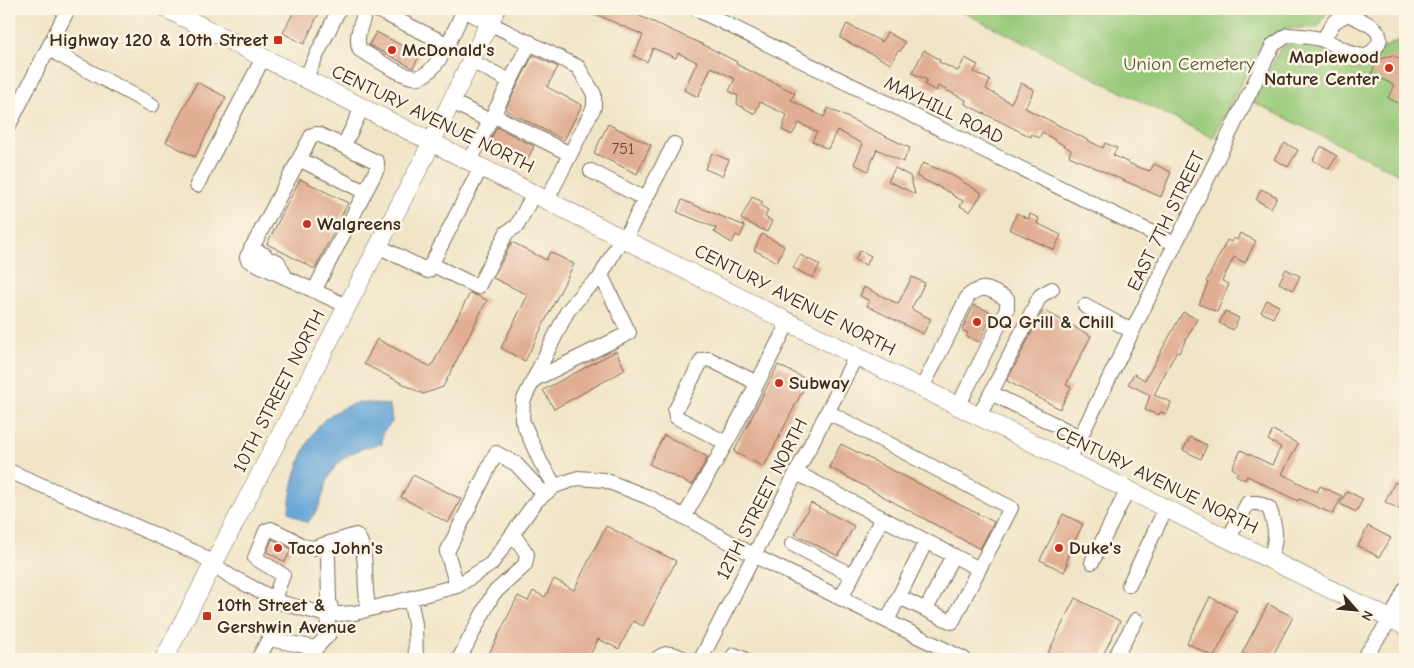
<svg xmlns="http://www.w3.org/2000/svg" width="1414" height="668" viewBox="0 0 1414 668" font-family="'Comic Neue',sans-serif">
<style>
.green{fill:#98c979;stroke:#6a7a4c}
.water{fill:#62a3d6;stroke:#4e667a}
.building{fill:#e1ad93}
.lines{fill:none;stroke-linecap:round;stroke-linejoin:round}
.minor-casing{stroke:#7b6b59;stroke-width:16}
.major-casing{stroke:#7b6b59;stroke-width:19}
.minor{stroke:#fff;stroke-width:14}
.major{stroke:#fff;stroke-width:18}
.poi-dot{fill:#c8321e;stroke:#fcf5e5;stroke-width:2}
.labels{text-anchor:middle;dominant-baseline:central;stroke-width:5;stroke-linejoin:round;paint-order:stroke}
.number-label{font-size:16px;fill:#644b3b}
.poi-label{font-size:19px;font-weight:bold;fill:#3b2a1e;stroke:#fcf5e5;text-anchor:start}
.park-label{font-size:19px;fill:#575a39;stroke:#fcf5e5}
.street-label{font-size:19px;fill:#3b2a1e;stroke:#fcf5e5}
</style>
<rect width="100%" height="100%" fill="#fcf5e5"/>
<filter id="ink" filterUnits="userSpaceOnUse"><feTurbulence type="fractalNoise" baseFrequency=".02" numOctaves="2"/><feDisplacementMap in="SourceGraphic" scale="10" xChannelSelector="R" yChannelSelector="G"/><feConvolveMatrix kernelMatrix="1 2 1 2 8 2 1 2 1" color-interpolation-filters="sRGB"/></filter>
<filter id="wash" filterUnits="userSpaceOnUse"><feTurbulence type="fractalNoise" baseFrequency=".0096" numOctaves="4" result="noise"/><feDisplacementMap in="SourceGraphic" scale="20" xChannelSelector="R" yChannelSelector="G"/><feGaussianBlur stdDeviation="1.12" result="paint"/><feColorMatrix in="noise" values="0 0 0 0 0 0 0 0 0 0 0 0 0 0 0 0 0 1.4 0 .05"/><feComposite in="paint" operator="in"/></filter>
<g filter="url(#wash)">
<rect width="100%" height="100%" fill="#f1e5c7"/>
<path class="green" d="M957 9H1328L1318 28H1286L1262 43 1213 138Z
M1405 37V177L1253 102 1280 49 1291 42 1324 49 1335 64 1352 70 1370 64 1381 49Z"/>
<path class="water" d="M359 402 390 405 392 422 382 433V444C362 447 340 455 330 475 320 495 325 504 307 523L289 512C290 485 303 442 322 422 331 413 347 405 359 402Z"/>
<g id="blocks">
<path class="building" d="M295 9H321L304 44 283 33Z
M584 9H624L702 44 737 62 736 64 795 93 791 100 824 117 828 108 910 148 903 162 877 149 868 171 854 164 863 144 837 130 828 149 812 141 817 132 799 123 792 135 782 130 787 115 760 102 755 114 737 104 738 96 729 91 735 79 711 67 698 97 684 90 697 62 678 53 676 58 653 48 647 62 634 56 643 35Z
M847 24 882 42 887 32 905 42 900 52 898 50 891 64 840 38Z
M376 32 420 55 413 68 369 45Z
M924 50 940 60 939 62 958 71 965 58 978 65 974 72 990 80 986 89 1011 103 1021 83 1034 90 1025 108 1103 148 1105 143 1117 148 1113 155 1135 166 1150 171 1154 164 1171 172 1161 197 1069 156 1071 150 1042 132 1039 138 1032 134 1031 137 965 104 966 100 938 86 936 91 925 85 927 80 912 73Z
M533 55 558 67 547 87 582 105 564 140 507 111 506 108Z
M1392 55 1405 62V94L1400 104 1388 98 1394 85 1371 74 1378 60Z
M197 82 226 97 195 157 166 142Z
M608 124 651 145 637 174 594 153Z
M497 127 534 146 527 161 490 141Z
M1285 143 1298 150 1288 167 1274 159Z
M1321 146 1337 156 1329 169 1313 160Z
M712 153 729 160 722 176 705 169Z
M923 163 948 173 982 193 970 212 960 206 963 201 952 195 953 194 916 176Z
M895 168 910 176 915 194 888 181Z
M300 179 348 203 315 269 267 244Z
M1261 189 1277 197 1271 208 1256 200Z
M752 197 763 202 761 206 768 210 765 217 772 221 767 232 741 219Z
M682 200 745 226 740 237 736 235 732 243 714 232 716 228 677 212Z
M1017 213 1028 219 1030 214 1039 218 1037 223 1061 235 1054 250 1009 229Z
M1240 233 1256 241 1245 263 1234 257 1222 281 1229 284 1217 312 1199 304 1208 283 1206 282 1227 240 1231 242 1233 238 1237 240Z
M762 234 784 246 777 262 754 250Z
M512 242 546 260 550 252 574 264 525 361 501 348 528 295 493 278Z
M860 250 871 256 866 265 855 260Z
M800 255 820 265 813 278 793 268Z
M1286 269 1300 276 1293 290 1279 283Z
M912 277 925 283 911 309 931 319 923 334 867 306 870 301 860 296 864 287 898 304Z
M470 293 487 300 443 387 423 394 364 364 377 339 431 367Z
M1267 300 1279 306 1273 318 1261 312Z
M974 305 993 313 979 342 966 336 968 333 962 330Z
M1043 310 1091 336 1066 385 1071 387 1060 409 1007 381Z
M1225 311 1239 318 1233 330 1219 323Z
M1183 312 1197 319 1179 353 1176 352 1154 395 1171 402 1168 412 1166 414 1160 412 1159 415 1145 410 1150 395 1128 384 1134 374 1145 380Z
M616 351 625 370 554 409 543 390Z
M778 365 808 380 764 467 734 452Z
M1273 430 1298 444 1282 474 1317 492 1320 486 1342 496 1333 514 1299 499 1298 501 1247 476 1245 480 1236 475 1238 472 1232 468 1241 450 1272 465 1281 447 1268 440Z
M664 435 708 457 692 485 649 464Z
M1190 437 1207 445 1201 459 1183 450Z
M841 444 994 522 980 549 829 467Z
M413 475 461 499 448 523 401 497Z
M1395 482 1405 487V512L1385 502Z
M1347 491 1363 499 1356 512 1340 504Z
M811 503 854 526 838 556 795 534Z
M1063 514 1083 524 1067 556 1069 557 1066 563 1068 564 1064 572 1040 560Z
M606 526 676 561 643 626 633 621 619 649 598 639 588 659H494L488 656 518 596 528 601 533 591 545 597 554 579 574 590Z
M1368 526 1391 538 1379 557 1358 546Z
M272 539 291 549 285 562 267 552Z
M1210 597 1237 611 1214 657 1187 643Z
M1075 598 1120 621 1101 659H1054L1047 655Z
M1268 604 1293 617 1271 659H1255L1242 653Z"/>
</g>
</g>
<g filter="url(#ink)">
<use href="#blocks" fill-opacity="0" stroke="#7b6b59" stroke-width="1"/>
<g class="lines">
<defs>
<path id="minor" d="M367 9C362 20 354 38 360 50 375 58 397 74 412 77 436 83 455 27 464 10
M375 9 447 44
M461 9 578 67 594 94V107L547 200
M696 9 1175 244
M49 47 59 55 152 105
M471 61 510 81
M305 79 339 9
M452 102 490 121
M493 115 570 154
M9 125 68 9
M344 145 362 108
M299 159 365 192
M470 161 530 42
M591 171 645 199
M197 185 263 58
M625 238 674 144
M378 246 428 271 481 167
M251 248 265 255
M274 260 278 262 286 278
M431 264 478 287 507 232 517 226 534 193
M1052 289 1040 296 991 393 1080 437
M314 291 377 169V162L318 134 312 135 247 257 248 260 347 306
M1085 306 1132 331
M533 380 629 333 601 275
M922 388 968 296C985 283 990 290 1007 299V309L958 406
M979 416 991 393
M726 443 676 417 675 411 702 360 709 359 757 383
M1069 460 1273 45 1288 35C1300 36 1312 36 1323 40 1338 45 1352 57 1367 56 1397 33 1367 23 1347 14L1334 22 1323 40
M9 471 199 554 230 576 282 603 327 615 355 613 457 586 491 564 537 500 555 486 578 478 604 480 648 497 755 556 964 659
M797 473 979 569 1011 508 828 412
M555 486 540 461 522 420 523 401 567 312 584 291 599 279 622 237
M684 517 733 431 789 321
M1228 539 1248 503H1258L1269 508C1276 527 1278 540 1269 559
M792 544 852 575
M328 557 329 601 333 615
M1092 562 1128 489
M1129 585 1166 508
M457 586 447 552 496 453 516 464 544 494
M899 597 952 622 979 569
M841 598 882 518
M274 599 283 575 255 558 266 531 271 529 290 538 302 546 313 548 356 535C370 549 362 589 369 609
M410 599 415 624 416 659
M926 610 953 555
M887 621 926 541
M258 659 269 639 316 648 329 634 327 615
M459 659 493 594 525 565 527 554 513 534
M657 659C667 650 674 654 685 659
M701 659 856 356
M732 659 734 655 744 659
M1114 659 1136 620
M1363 659 1391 619 1405 589"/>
<path id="major" d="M167 9 856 356 1405 626
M164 659 424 158 496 9"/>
</defs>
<use href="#minor" class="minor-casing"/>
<use href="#major" class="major-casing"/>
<use href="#minor" class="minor"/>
<use href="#major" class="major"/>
</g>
</g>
<g class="poi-dot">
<rect x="273" y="35" width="10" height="10" rx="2.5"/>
<circle cx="392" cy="50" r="5"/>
<circle cx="1389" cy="68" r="5"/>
<circle cx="307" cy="224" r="5"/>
<circle cx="977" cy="322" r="5"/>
<circle cx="779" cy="383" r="5"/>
<circle cx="278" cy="548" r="5"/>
<circle cx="1059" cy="548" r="5"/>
<rect x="202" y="611" width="10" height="10" rx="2.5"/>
</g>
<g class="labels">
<g class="number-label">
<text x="623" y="149">751</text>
</g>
<g class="poi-label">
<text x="268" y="40" text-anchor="end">Highway 120 &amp; 10th Street</text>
<text x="402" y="50">McDonald's</text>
<text x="1379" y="57" text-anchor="end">Maplewood<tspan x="1379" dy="22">Nature Center</tspan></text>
<text x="317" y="224">Walgreens</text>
<text x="987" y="322">DQ Grill &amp; Chill</text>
<text x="789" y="383">Subway</text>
<text x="288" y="548">Taco John's</text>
<text x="1069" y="548">Duke's</text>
<text x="217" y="605">10th Street &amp;<tspan x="217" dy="22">Gershwin Avenue</tspan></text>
</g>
<g class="park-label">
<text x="1189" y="64">Union Cemetery</text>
</g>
<g class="street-label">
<text transform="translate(944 110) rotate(26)">MAYHILL ROAD</text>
<text transform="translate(433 119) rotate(26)">CENTURY AVENUE NORTH</text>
<text transform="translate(1166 221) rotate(-64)">EAST 7TH STREET</text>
<text transform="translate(795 300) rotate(27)">CENTURY AVENUE NORTH</text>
<text transform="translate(279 391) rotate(-63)">10TH STREET NORTH</text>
<text transform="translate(1157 480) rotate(26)">CENTURY AVENUE NORTH</text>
<text transform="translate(762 499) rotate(-63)">12TH STREET NORTH</text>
</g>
</g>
<rect width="1414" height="668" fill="none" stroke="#fcf5e5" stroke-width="30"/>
<g transform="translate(1356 610) rotate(117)" stroke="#fcf5e5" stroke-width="4" paint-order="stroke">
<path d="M0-4L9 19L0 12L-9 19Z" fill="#3b2a1e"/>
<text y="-8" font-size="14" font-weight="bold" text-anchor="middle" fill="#3b2a1e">N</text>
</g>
</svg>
